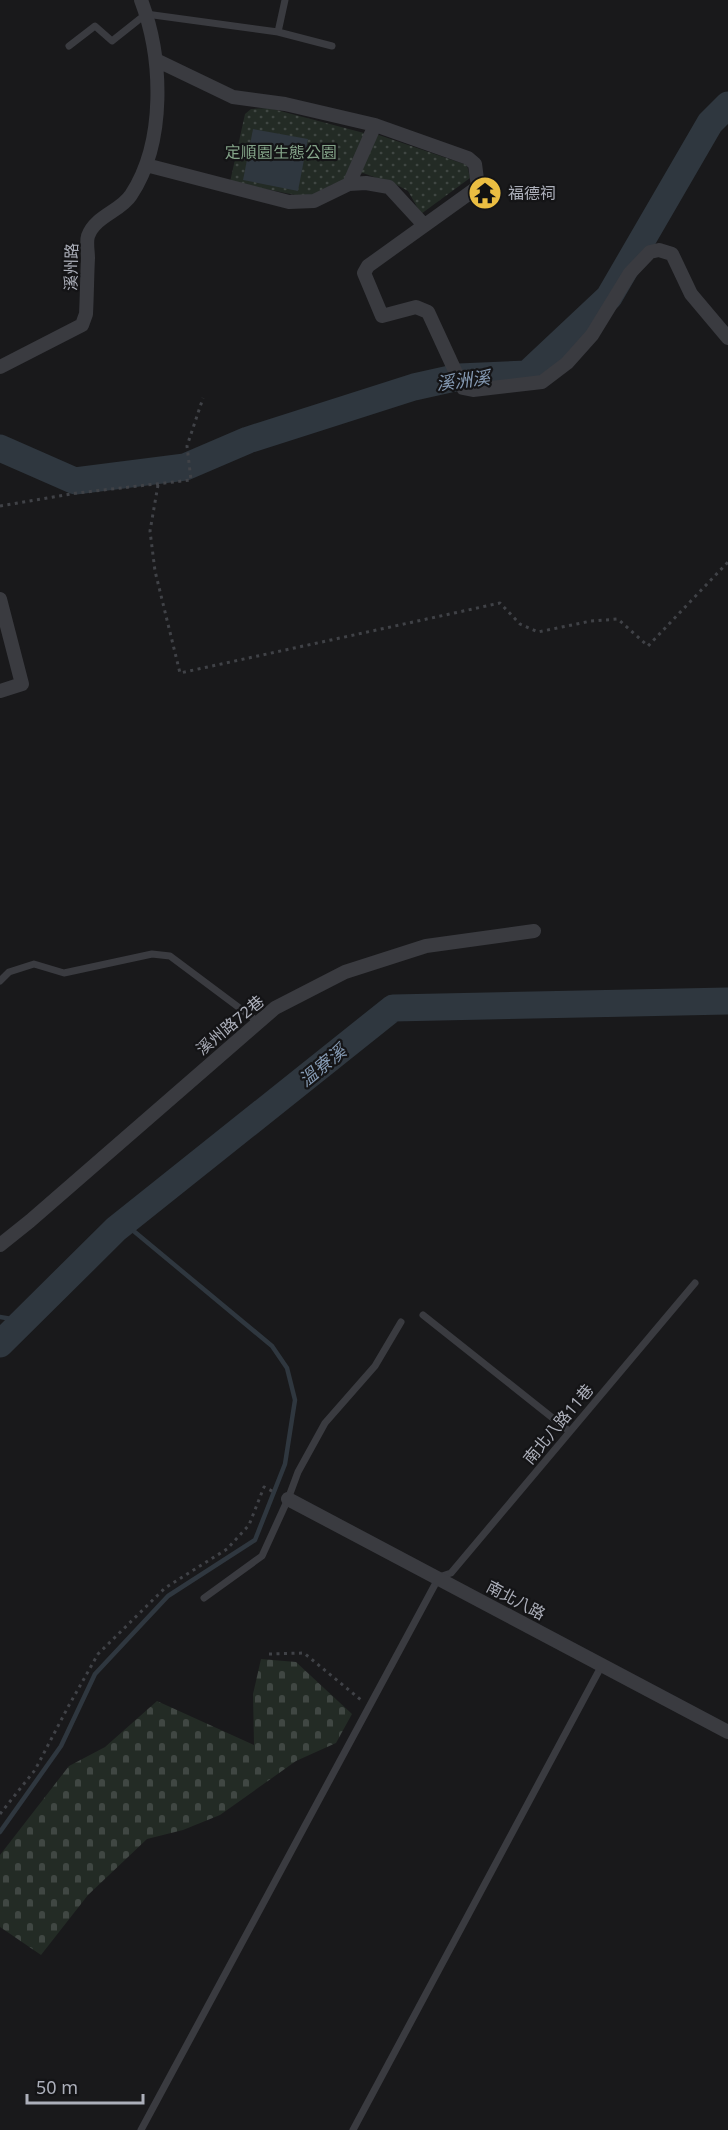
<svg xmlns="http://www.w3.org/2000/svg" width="728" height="2130" viewBox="0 0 728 2130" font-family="'Noto Sans','Noto Sans TC',sans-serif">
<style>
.cemetery{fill:url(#cemetery-stones)}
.park{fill:url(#park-dots)}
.water{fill:#2f373f}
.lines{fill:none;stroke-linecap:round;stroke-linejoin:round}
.stream{stroke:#2f373f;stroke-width:4.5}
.river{stroke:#2f373f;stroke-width:27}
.building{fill:url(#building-cross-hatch);stroke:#343337;stroke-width:1.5}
.path{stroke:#404247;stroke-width:3;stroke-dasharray:3 4.5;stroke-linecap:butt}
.lane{stroke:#3a3b40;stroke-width:7}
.street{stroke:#3a3b40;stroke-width:14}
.labels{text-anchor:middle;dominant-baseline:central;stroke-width:4.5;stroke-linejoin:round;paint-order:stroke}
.park-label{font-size:16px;fill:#84a489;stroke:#141416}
.poi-label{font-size:16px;fill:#acafba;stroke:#141416;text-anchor:start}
.street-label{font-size:16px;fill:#acafba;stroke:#141416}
.water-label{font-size:18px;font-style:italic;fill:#859ab3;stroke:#141416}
</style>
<defs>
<pattern id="cemetery-stones" width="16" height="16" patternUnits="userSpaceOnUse" patternTransform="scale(1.5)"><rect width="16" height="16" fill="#232b25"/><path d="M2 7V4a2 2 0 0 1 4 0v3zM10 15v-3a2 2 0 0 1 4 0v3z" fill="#404743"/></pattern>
<pattern id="park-dots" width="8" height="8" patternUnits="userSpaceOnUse" patternTransform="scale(1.5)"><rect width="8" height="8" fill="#232b25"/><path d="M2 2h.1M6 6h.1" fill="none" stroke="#404743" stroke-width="1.8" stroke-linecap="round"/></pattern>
<pattern id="building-cross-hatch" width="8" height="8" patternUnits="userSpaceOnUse" patternTransform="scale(1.5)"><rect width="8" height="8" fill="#434448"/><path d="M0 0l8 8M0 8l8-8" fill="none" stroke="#5b5c60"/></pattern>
</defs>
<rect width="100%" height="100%" fill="#19191b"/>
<path class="cemetery" d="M261 1659 296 1662 352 1714 336 1743 296 1761 220 1815 183 1830 147 1839 88 1895 41 1955 0 1927V1855L69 1766 105 1747 157 1701 254 1745 253 1694Z"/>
<path class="park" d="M269 108 364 133 376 134 467 165 470 178 421 214 408 191 399 186 363 173 331 185 310 198 230 182 245 114 251 109Z"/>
<path class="water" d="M253 129 308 139 298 191 243 180Z"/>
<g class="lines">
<path class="stream" d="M0 1317 24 1321
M0 1832 61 1746 95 1674 168 1596 255 1540 285 1464 295 1400 287 1368 272 1346 124 1223"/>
<path class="river" d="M0 448 75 481 185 467 248 440 414 387 459 377 527 374 609 297 710 123 728 105
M0 1344 116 1229 393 1008 728 1001"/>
</g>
<path class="building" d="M480 188 492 192 489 198 478 195Z"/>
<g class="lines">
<path class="path" d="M158 485 150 531 155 571 180 673 500 603 520 624 538 632 591 621 618 619 648 646 728 562
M0 506 77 493 191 480 187 446 203 398
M269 1654 304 1653 361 1700
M0 1814 35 1770 68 1707 98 1654 165 1588 227 1549 249 1525 264 1487 276 1493"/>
<path class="lane" d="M278 32 332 46
M69 46 95 26 112 41 146 14 278 32 285 0
M0 981 9 972 34 964 64 973 152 954 170 956 257 1021
M423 1315 569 1431
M204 1598 262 1556 288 1499 298 1472 325 1423 375 1366 401 1322
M141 2130 439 1577 451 1573 695 1283
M353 2130 602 1665"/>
<path class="street" d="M156 60 233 97 285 104 375 125 468 158 475 164 478 187 368 266 364 273 382 316 416 307 428 312 463 388 473 390 542 382 567 363 592 335 630 273 650 252 659 250 672 254 691 294 728 338
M146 165 289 202 314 201 349 184 366 183 389 187 424 225
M349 184 375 125
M0 367 82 325 86 314C87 295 87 277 88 258 88 252 86 242 88 236 95 216 121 211 131 195 166 142 163 58 141 0
M0 599 22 684 0 691
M0 1245 30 1221 275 1008 345 972 426 946 534 931
M288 1499 728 1732"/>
</g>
<defs>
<symbol id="temple-disc" viewBox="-11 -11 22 22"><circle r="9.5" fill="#ebbe42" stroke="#141416"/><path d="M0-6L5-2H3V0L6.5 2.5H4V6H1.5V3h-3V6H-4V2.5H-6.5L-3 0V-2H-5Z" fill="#111"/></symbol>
</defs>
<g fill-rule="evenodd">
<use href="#temple-disc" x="466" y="174" width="38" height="38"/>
</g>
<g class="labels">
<g class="park-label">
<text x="281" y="152">定順園生態公園</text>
</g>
<g class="poi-label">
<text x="508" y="193">福德祠</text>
</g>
<g class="street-label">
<text transform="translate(71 267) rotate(-89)">溪州路</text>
<text transform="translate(230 1025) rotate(-40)">溪州路72巷</text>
<text transform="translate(558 1424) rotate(-50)">南北八路11巷</text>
<text transform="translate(516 1600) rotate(28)">南北八路</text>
</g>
<g class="water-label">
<text transform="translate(463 380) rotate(-7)">溪洲溪</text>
<text transform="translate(322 1065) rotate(-39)">溫寮溪</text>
</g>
</g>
<path d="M27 2094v9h116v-9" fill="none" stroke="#acafba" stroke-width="3"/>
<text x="36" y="2094" font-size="18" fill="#acafba" stroke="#141416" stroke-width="4.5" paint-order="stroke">50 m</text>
</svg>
